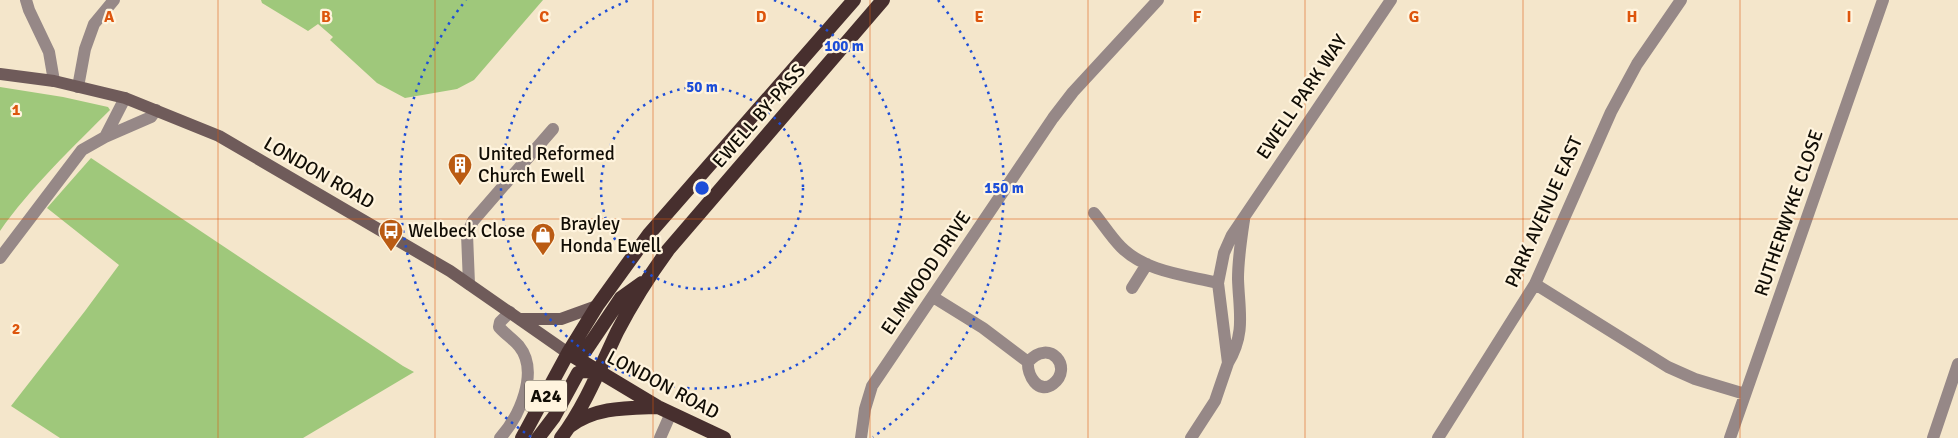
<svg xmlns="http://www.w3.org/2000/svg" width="1958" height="438" viewBox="0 0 1958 438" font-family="Signika,sans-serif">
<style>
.green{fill:#9fc87b}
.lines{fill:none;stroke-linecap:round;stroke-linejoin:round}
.minor{stroke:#968887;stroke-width:12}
.tertiary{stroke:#968887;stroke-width:12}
.secondary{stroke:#6f5b5a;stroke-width:12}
.trunk{stroke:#472f2e;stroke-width:14}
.grid{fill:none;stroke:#dd550c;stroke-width:1;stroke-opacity:0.55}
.ring{fill:none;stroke:#1d4ed8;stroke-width:2.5;stroke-dasharray:2.5 5}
.labels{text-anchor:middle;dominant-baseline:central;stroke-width:4.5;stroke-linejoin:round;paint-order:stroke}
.shield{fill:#fff4de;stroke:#585246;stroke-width:1}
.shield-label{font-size:18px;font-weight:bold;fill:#110d05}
.street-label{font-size:19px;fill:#110d05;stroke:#fff4de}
.poi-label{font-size:19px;fill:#110d05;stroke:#fff4de;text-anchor:start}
.grid-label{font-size:16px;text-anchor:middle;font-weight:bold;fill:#dd550c;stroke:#fff4de;stroke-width:4.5;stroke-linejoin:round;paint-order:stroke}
.centre{fill:#1d4ed8;stroke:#fff4de;stroke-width:2.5}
.ring-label{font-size:15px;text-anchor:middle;font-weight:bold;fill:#1d4ed8;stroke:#fff4de;stroke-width:4.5;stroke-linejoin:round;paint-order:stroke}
</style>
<rect width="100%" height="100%" fill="#f4e6cb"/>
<path class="green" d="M261 0H543L474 80 457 89 405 98 377 83 330 40 333 37 318 24 308 31 262 3Z
M0 87 63 97 108 107 110 110C74 146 29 189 0 231Z
M91 158 403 366 414 372 303 438H60L11 406 85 311 119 265 47 208Z"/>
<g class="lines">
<path class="minor" d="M26 0 29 10 49 52 54 81
M78 87 85 49 94 24 114 0
M105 137 151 117 156 110
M1094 213C1103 224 1111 237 1121 247 1146 272 1185 275 1218 283
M0 258 82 150 105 137 125 98
M469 284 467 234 473 221 553 129
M1535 284 1668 367 1695 379 1745 394
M1132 288 1147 264
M933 297 983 328 1028 362C1050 337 1074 368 1053 384 1038 395 1027 375 1028 362
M1228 363C1246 333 1239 311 1238 279 1238 259 1241 240 1244 220
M500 438C519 417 540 372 519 346 513 339 505 334 499 327L500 322 510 312
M660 438 671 413
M861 438 865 409 872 386 1053 118 1073 92 1158 0
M1191 438 1215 401 1228 363 1218 283 1224 253 1232 235 1391 0
M1438 438 1535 284 1611 112 1637 64 1681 0
M1730 438 1883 0"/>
<path class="tertiary" d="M1933 438 1958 364"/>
<path class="secondary" d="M0 74 54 81 125 98 219 136 450 271 568 353
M520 319H561L597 306"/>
<path class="trunk" d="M568 353 658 407 724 438
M568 353 580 352 586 350 621 298 642 283
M570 426C596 407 626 408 657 407
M522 438 568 353 597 306 649 234 854 0
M538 438 554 417 578 373 583 371 598 372
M561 438C585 406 600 368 617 332 632 303 649 276 668 250L883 0"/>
</g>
<path class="grid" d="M218 0V438M435 0V438M653 0V438M870 0V438M1088 0V438M1305 0V438M1523 0V438M1740 0V438M0 219H1958"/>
<g class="ring">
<circle cx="702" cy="188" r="101"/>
<path d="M774 0A201 201 0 1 1 630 0"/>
<path d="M531 437A302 302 0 0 1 466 0M938 0A302 302 0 0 1 873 437"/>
</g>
<defs>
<symbol id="building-pin" viewBox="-11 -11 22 30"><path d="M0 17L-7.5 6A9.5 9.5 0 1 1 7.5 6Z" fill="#ba5b13" stroke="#fff4de"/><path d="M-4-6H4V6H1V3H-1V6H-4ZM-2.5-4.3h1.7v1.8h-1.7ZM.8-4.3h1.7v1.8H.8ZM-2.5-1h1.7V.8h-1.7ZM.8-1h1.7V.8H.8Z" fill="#fff"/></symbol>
<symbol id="bus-pin" viewBox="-11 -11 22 30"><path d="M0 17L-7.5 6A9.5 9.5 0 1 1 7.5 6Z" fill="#ba5b13" stroke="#fff4de"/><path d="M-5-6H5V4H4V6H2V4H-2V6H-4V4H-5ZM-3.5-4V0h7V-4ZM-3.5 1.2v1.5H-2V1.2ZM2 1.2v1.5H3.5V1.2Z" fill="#fff"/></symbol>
<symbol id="shop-pin" viewBox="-11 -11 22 30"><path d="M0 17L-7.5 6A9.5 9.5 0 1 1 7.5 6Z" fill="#ba5b13" stroke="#fff4de"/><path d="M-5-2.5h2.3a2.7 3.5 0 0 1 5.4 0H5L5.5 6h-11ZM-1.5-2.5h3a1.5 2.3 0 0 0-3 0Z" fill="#fff"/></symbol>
</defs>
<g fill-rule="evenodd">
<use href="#building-pin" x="446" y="151" width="28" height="38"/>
<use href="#bus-pin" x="377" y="217" width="28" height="38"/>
<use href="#shop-pin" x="529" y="221" width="28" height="38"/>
</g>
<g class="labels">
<rect class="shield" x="525" y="380.5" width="42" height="31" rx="4"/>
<g class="shield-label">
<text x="546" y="396">A24</text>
</g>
<g class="street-label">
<text transform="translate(1302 97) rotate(-56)">EWELL PARK WAY</text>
<text transform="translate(759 116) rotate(-49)">EWELL BY-PASS</text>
<text transform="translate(319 173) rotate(30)">LONDON ROAD</text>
<text transform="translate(1544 212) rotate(-66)">PARK AVENUE EAST</text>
<text transform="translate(1789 213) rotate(-71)">RUTHERWYKE CLOSE</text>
<text transform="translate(926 273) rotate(-56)">ELMWOOD DRIVE</text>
<text transform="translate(663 385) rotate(28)">LONDON ROAD</text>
</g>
<g class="poi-label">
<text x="478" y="154">United Reformed<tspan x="478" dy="22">Church Ewell</tspan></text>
<text x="560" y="224">Brayley<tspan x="560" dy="22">Honda Ewell</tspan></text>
<text x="408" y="231">Welbeck Close</text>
</g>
</g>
<g class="grid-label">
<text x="109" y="22">A</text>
<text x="326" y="22">B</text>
<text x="544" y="22">C</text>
<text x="761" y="22">D</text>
<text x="979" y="22">E</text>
<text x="1197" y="22">F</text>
<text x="1414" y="22">G</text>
<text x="1632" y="22">H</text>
<text x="1849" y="22">I</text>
<text x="16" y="115">1</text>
<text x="16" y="334">2</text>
</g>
<circle cx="702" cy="188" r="8" class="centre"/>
<g class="ring-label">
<text x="844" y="51">100 m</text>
<text x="702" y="92">50 m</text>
<text x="1004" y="193">150 m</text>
</g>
</svg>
